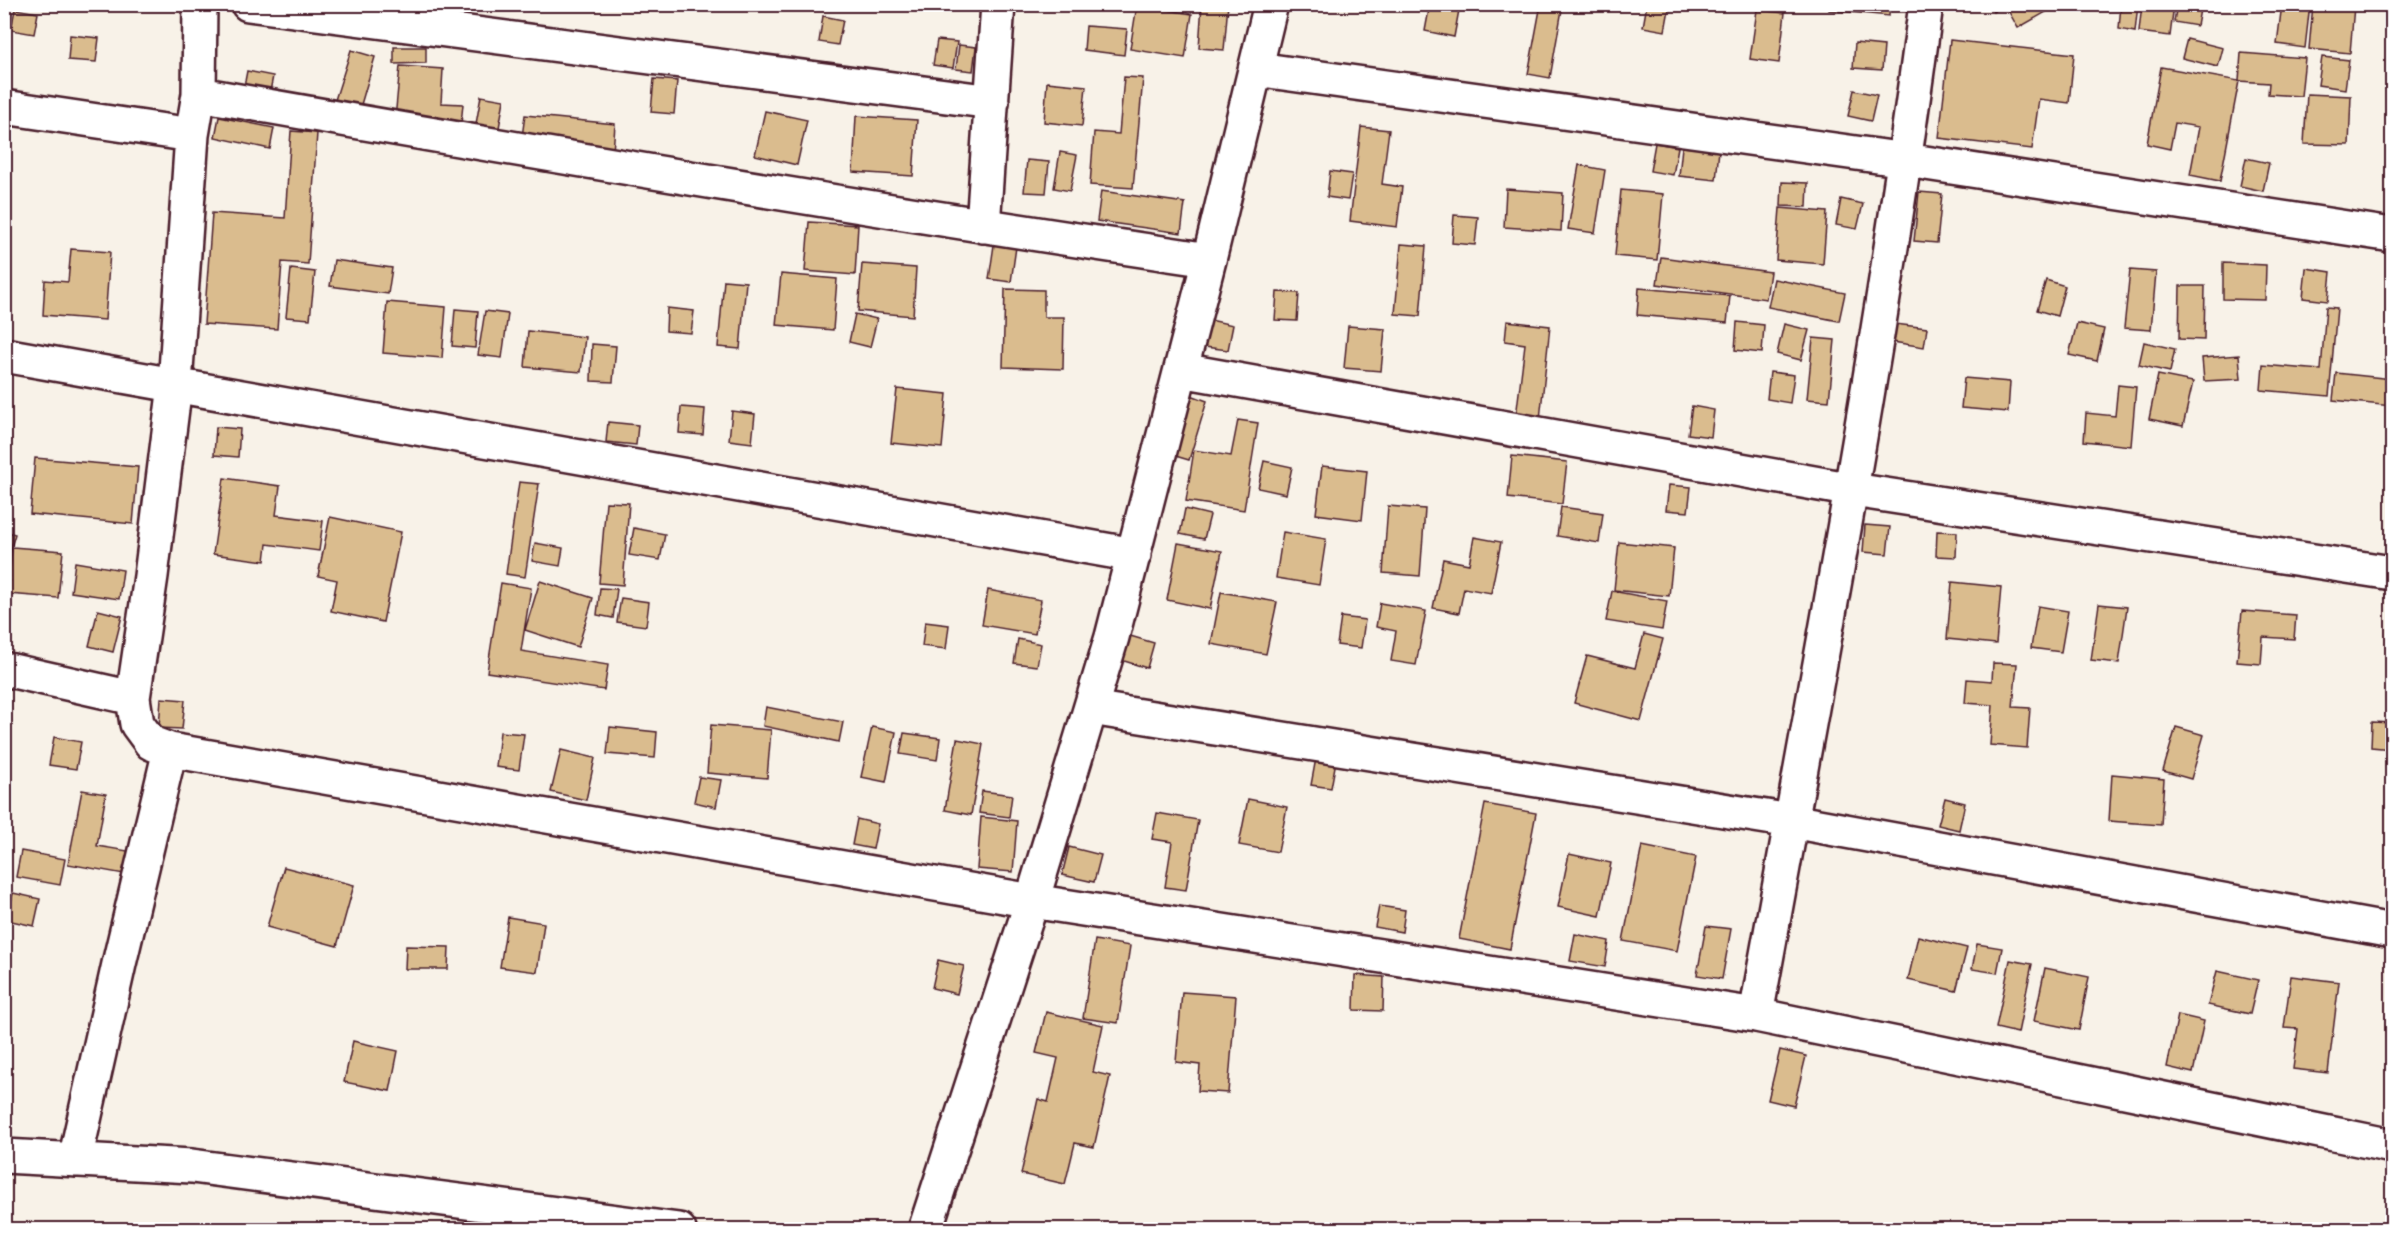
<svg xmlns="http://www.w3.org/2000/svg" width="2397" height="1234" viewBox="0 0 2397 1234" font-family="Kalam,sans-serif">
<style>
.building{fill:#dabc8e;stroke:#4a1f2b;stroke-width:1.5}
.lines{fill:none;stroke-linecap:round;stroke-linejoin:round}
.minor-casing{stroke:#4a1f2b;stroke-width:38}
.minor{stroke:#fff;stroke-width:33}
</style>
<rect width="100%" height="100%" fill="#f8f2e8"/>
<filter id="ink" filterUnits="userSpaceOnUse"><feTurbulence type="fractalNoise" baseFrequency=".0167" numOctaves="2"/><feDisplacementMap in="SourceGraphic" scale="12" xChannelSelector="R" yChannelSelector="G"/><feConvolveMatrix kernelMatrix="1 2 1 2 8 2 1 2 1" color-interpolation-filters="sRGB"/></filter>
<g filter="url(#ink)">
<path class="building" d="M1202 4H1228L1224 50 1199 48Z
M1430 4 1459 10 1454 37 1425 31Z
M1541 4H1563L1550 78 1528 74Z
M1647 4H1670L1665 31 1643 27Z
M1829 4H1890L1889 16 1829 10Z
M1989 4H2060L2018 28 2005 5 1993 12Z
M2121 4H2138L2135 32 2119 29Z
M2142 4H2174L2170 36 2139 32Z
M2177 4H2201L2197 26 2174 22Z
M2282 4H2310L2305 48 2277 44Z
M2313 4 2354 6 2350 53 2309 49Z
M1137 5 1192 14 1185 58 1130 49Z
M15 9 38 13 34 34 11 30Z
M1757 10 1785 13 1779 63 1750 59Z
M823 16 843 20 838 45 819 42Z
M1086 26 1127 29 1124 55 1084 50Z
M70 35 99 38 96 62 68 60Z
M2187 39 2223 48 2218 67 2182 58Z
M937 40 957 42 953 68 933 65Z
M1950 40 2074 54 2069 103 2039 99 2032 149 1939 138Z
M1855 43 1884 46 1882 70 1853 68Z
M959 45 976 47 973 71 956 69Z
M394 47H426V63L394 64Z
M351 50 375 57 360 108 335 100Z
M2241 53 2305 58 2301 96 2268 94 2269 83 2239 81Z
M2322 57 2349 60 2345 89 2318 85Z
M400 66 443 69 441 103 463 104 461 124 395 119Z
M2161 67 2239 81 2220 181 2190 175 2199 127 2175 123 2170 149 2147 144Z
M247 71 273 76 268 102 242 97Z
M1124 77 1143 78 1133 188 1090 185 1094 132 1119 134Z
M654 79 677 81 674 114 651 112Z
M1047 82 1086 86 1082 126 1044 122Z
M1854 90 1877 95 1871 121 1848 116Z
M2307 94 2351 96 2349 145 2304 144Z
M481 96 504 100 497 139 474 135Z
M765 111 807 120 797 165 755 155Z
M525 115 615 124 613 153 521 144Z
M856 116 917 120 913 176 853 172Z
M219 117 274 128 270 149 215 137Z
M1361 127 1389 130 1382 184 1402 187 1397 227 1350 221Z
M291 131 317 133 308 264 282 262 277 329 204 324 212 213 285 218Z
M1655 143 1678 147 1673 175 1650 171Z
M1682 147 1719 150 1716 180 1679 176Z
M1060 152 1077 155 1070 191 1054 188Z
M2246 158 2269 163 2263 191 2240 186Z
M1027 160 1049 162 1046 193 1024 192Z
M1579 165 1605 170 1595 233 1568 229Z
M1330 171 1352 174 1348 200 1327 197Z
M1782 182 1808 183 1807 207 1781 206Z
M1506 189 1563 193 1561 231 1504 227Z
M1621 190 1663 194 1657 260 1615 256Z
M1101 191 1185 203 1181 233 1097 221Z
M1919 192 1942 194 1937 243 1914 241Z
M1841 199 1863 204 1857 229 1836 225Z
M1780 208 1827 212 1823 264 1776 260Z
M1454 215 1478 217 1475 245 1452 243Z
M809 222 858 225 855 275 805 271Z
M1401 244 1426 246 1420 316 1395 314Z
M994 245 1016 247 1011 282 989 279Z
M71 249 110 252 105 320 43 315 45 280 68 282Z
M1661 257 1770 272 1766 299 1657 284Z
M334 260 392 268 388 294 330 286Z
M2223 263 2266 265 2265 300 2223 299Z
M862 264 916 268 913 316 858 311Z
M2306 268 2331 272 2328 301 2303 298Z
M291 269 315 272 310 319 286 317Z
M2130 270 2156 272 2151 330 2124 328Z
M781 274 837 279 833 330 776 325Z
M1774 279 1845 293 1839 321 1768 307Z
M724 280 746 282 740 349 718 347Z
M2046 280 2065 286 2057 316 2037 310Z
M2180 286H2205L2204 340 2179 339Z
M1639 288 1730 296 1727 323 1637 315Z
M1005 289 1044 290V317H1064L1063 369 1003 367Z
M1277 292 1299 293 1297 321 1275 320Z
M387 302 446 307 442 358 383 353Z
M2326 307 2337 308 2329 396 2261 390 2263 365 2321 370Z
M667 308 694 311 691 333 666 331Z
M455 309 478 311 475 348 452 346Z
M485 311 508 314 502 358 478 355Z
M855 314 877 319 870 347 849 342Z
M1210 320 1233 325 1228 350 1205 347Z
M1507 321 1550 326 1540 419 1516 417 1525 344 1505 341Z
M1737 322 1764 325 1762 353 1735 350Z
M2077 323 2104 329 2097 361 2069 355Z
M1784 324 1809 330 1801 360 1777 354Z
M1895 324 1927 328 1924 347 1893 342Z
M1348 326 1385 329 1381 371 1344 368Z
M528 331 585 337 581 372 525 367Z
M1813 338 1835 340 1829 401 1807 399Z
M2144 342 2175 349 2170 372 2139 365Z
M592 344 616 346 613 382 591 381Z
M2239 355 2241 379 2204 381 2202 358Z
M1770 372 1794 375 1790 403 1767 399Z
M2336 373 2392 379V406L2333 400Z
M2158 375 2193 382 2183 426 2149 419Z
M1964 378 2010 382 2008 412 1961 408Z
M2118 385 2136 387 2131 446 2084 441 2086 413 2115 416Z
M897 389 947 394 942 448 891 443Z
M1191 395 1207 401 1189 460 1172 455Z
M1692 406 1714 410 1711 437 1688 434Z
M681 407 705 409 703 435 679 433Z
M732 411 755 414 752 443 729 440Z
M1238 420 1258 423 1244 510 1186 501 1194 450 1231 456Z
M608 422 638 425 636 445 606 442Z
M216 427 240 429 238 457 214 455Z
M1512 456 1567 462 1562 504 1508 498Z
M35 458 138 467 133 524 30 514Z
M1264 461 1292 467 1286 494 1258 488Z
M1322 466 1367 471 1362 520 1316 514Z
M224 478 280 486 276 515 323 521 319 551 267 544 265 561 213 554Z
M519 482 539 484 525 577 506 574Z
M1669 485 1691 487 1688 512 1666 510Z
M606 502 629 503 623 585 599 583Z
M1388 506 1425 509 1420 576 1383 573Z
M1561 507 1603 513 1599 543 1557 536Z
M1185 509 1210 515 1204 539 1180 534Z
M330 517 401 532 383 622 331 611 337 580 318 576Z
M1865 525 1890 527 1887 554 1863 552Z
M634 528 665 534 660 560 629 555Z
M4 531 15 534 4 571Z
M1937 531 1957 532 1956 557 1936 556Z
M1283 532 1326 539 1319 585 1276 578Z
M1474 537 1501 542 1491 593 1464 588 1459 613 1433 608 1443 559 1469 564Z
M1619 542 1674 548 1669 596 1614 590Z
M535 543 563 548 560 566 532 561Z
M1178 543 1222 551 1210 609 1167 600Z
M12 547 63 551 58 598 8 594Z
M75 562 123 570 119 599 71 592Z
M540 581 593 598 578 647 525 630Z
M1952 582 2001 587 1996 644 1947 639Z
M501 583 531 588 521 651 608 665 604 690 487 672Z
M600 588 617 589 613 618 597 615Z
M988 590 1041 600 1035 634 982 625Z
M1612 591 1667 601 1662 630 1606 621Z
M1221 592 1277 602 1266 654 1211 644Z
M621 598 649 602 646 626 617 622Z
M1380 603 1426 611 1416 665 1391 661 1396 631 1376 627Z
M2099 604 2127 607 2119 663 2091 660Z
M2038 606 2068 611 2061 652 2031 648Z
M98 610 122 616 113 652 89 646Z
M2242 611 2296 615 2294 639 2263 637 2261 664 2237 662Z
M1341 617 1365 620 1361 648 1337 645Z
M925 622 949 625 946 649 922 646Z
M1644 634 1663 639 1641 721 1574 703 1587 656 1635 668Z
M1127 635 1154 643 1147 668 1121 660Z
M1018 639 1041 644 1037 666 1014 663Z
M1993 663 2017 664 2013 707 2030 708 2027 748 1990 745 1993 705 1965 703 1967 679 1992 681Z
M161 698 185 700 182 729 159 728Z
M766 707 843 722 839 742 763 726Z
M2372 722 2392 723V749L2371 747Z
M711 725 771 730 767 778 707 773Z
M610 727 657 732 655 758 607 754Z
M872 727 896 732 886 782 861 777Z
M2176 727 2204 735 2191 779 2163 771Z
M500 732 524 734 519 770 496 767Z
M904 733 940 738 937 760 900 754Z
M54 737 81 742 76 769 49 765Z
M957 739 983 744 971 815 945 810Z
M561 750 595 758 586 800 551 792Z
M1316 758 1336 761 1331 788 1311 785Z
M2112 774 2164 779 2161 825 2109 821Z
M699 777 721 780 716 807 694 802Z
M82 790 106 794 97 846 128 851 124 874 68 864Z
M982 791 1012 795 1009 817 979 813Z
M1945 798 1965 803 1959 830 1938 825Z
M1248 799 1287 807 1278 852 1239 845Z
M1485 804 1536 813 1510 949 1459 939Z
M4 812 9 813 6 842H4Z
M1157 813 1198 820 1186 890 1165 887 1172 842 1152 839Z
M981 817 1017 821 1013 872 977 869Z
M857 819 878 824 873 849 852 845Z
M1642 846 1696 857 1677 951 1623 941Z
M1069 847 1101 855 1094 882 1062 875Z
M21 851 65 859 60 885 16 877Z
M1569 854 1611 863 1600 916 1558 907Z
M284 867 354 885 337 946 267 927Z
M13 893 40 899 34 926 7 920Z
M1379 906 1405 910 1402 932 1375 927Z
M508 917 544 923 537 972 500 967Z
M1706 926 1731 929 1722 979 1697 975Z
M1575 934 1609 941 1605 967 1570 961Z
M1918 936 1967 948 1956 991 1908 980Z
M1095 940 1130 946 1118 1023 1083 1018Z
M1977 944 2002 948 1997 973 1972 969Z
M406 946 449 947 448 969H405Z
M938 960 964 966 957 994 932 988Z
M2010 960 2032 964 2018 1033 1996 1028Z
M2045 968 2089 977 2079 1030 2034 1021Z
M2217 971 2258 980 2250 1014 2208 1005Z
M1355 975 1384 977 1383 1011 1354 1010Z
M2291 976 2339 982 2328 1073 2293 1069 2298 1029 2284 1028Z
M1182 992 1236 996 1228 1093 1198 1091 1200 1065 1176 1062Z
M1046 1012 1103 1025 1093 1072 1110 1076 1094 1147 1075 1143 1065 1184 1021 1174 1038 1099 1048 1102 1058 1058 1036 1053Z
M2178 1015 2204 1021 2193 1073 2167 1067Z
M353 1041 398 1051 390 1091 344 1082Z
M1780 1050 1806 1056 1794 1106 1768 1100Z"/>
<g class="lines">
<defs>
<path id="minor" d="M200 4 199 94 192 135 175 385 151 576 133 698 137 724 151 743 170 750 1032 901 1756 1015 2392 1146
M248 4 992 102
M1256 69 1906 160 2392 235
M199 94C535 153 871 210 1209 260
M4 107 192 135
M983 226 998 4
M4 355 1134 555
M1181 370 1853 490 2392 573
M4 669 133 698
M1091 708 1791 821 2392 931
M1756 1015C1817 678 1882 343 1926 4
M4 1156 192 1166 679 1230
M75 1160 119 964 170 750
M925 1230 1032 901 1112 637 1209 260 1271 4"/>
</defs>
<use href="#minor" class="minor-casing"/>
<use href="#minor" class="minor"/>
</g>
</g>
<rect width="2397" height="1234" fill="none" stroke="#fff" stroke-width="24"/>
<rect x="12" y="12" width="2373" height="1210" fill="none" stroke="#4a1f2b" stroke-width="2" filter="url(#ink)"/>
</svg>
